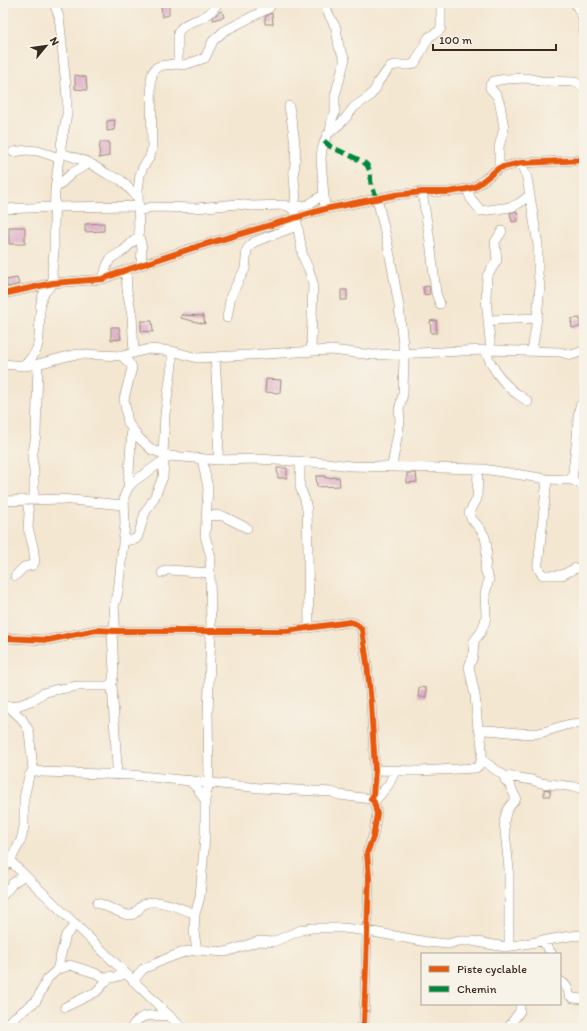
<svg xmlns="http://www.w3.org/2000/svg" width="587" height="1031" viewBox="0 0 587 1031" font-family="Itim,sans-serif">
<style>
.building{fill:#deafc9}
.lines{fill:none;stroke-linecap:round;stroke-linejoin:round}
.street-casing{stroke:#988878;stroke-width:10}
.street{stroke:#fff;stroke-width:9}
.quiet{stroke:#00873e;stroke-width:5;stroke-dasharray:10 5;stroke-linecap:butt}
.cycleway-casing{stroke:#f7f3e8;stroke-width:8}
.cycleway{stroke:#e8590c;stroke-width:6}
</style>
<rect width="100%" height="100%" fill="#f7f3e8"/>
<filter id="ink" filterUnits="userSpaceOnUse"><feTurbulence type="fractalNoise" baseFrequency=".025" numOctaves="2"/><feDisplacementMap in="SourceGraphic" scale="8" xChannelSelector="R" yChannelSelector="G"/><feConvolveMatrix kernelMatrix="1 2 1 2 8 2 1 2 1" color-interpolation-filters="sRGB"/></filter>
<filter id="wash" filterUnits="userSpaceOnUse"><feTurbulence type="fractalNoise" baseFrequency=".012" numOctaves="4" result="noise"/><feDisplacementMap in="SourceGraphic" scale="16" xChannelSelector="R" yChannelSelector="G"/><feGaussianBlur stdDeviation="0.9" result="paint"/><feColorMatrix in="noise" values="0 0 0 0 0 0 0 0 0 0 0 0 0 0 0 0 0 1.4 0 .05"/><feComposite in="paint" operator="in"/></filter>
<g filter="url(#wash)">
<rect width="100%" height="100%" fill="#f4e7d2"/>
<g id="blocks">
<path class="building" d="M169 4V15L162 17 161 5Z
M222 11 224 17 213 20V18L219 12Z
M272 13 273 24H265V17Z
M75 75 86 77 87 90 75 89Z
M115 120 114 130 107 131V121Z
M100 142H109V156L99 158Z
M517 211 518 221 512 222 510 213Z
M104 223V231L85 232V224Z
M9 227H25V244H9Z
M17 278 19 284 7 287 6 280Z
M429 286 430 294 424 295 423 287Z
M341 290H347V300H341Z
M181 315 203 316 205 324 181 318Z
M580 318V327L572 328 571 319Z
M436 320 437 333H431L430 321Z
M141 321H152L153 332 141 331Z
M111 327H119L121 339 111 340Z
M266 379 281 380 280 393 265 392Z
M277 468H287V478H278Z
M407 473H416L417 482 407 483Z
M316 476H325V478L339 477 340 486 317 487Z
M419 687 426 688V697H418Z
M544 789 550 790V796H544Z"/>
</g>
</g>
<g filter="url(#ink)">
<use href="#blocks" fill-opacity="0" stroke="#988878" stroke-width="1"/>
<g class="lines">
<defs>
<path id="street" d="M325 3 328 13 336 28 339 47 345 59 335 96V113L332 119 330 132
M575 3 583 18 584 33
M176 64 184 65 205 58 213 41 224 31 269 8 272 3
M289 106C292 125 297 144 295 163 295 167 293 171 294 175 294 188 298 196 293 209
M13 152 27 150 38 151 59 158
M61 153 88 162 107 174 121 180 138 198
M521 163 527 178 538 245V274L540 286 537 318 532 351
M499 168V147L504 128 500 104 497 96 490 88V85L494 81 506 79 526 78 540 81 575 82 584 87
M55 189 72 173 90 163
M467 189 471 199 481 211 511 207 518 204 530 195
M422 192 430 241 436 293 440 304
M377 198 388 245 399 306 404 354 403 394 399 410 400 421 392 466
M3 209 55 207 139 206
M293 209C299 205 303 207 309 204 315 201 317 197 324 196
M325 209 321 159 322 149 327 135 344 120 354 107 370 96 376 88 378 82 391 66 396 65H411L415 63 429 37 439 31 441 28V3
M139 211 151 207 197 208 237 204 252 206 285 205 293 209 296 217 303 257 309 270 313 283 311 351
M141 265 142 248 139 236 138 190 140 175 143 167 150 157 152 148 151 80C153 63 161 66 176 64L178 60V33C184 21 197 22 207 15 212 12 215 7 218 3
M126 270 127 290 132 316 134 353
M103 279 107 265 111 258 123 251 139 236
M3 294 53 283 103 279 126 270 196 247 325 209 395 195 422 192H448L467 189 475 187 499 168 521 163 584 160
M227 318 231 295 245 269 247 249 254 242 297 226
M488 320 537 318
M485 350C491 366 500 380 513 391 518 395 524 398 528 402
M491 351 486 299 487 276 497 260 495 242 502 231
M122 356 131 365 132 368 124 399 128 423 139 438 152 450 170 456 218 460 257 459 326 463 351 466 483 469 547 479 572 480 584 486
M215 357 219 422 218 460
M3 364 24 366 38 364 72 355 80 354 122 356 149 349 172 351 197 358 331 350 373 355 485 350 560 352 571 355 584 351
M24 366C29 360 35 355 37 348 42 332 37 309 43 295 45 291 50 287 53 283L52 272 54 252V226L55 189 59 158 61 153V145L67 114V97L61 34 59 17 54 3
M163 454 165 414 172 365V351
M300 462V487L305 500 307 510 308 552 309 628
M478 469 477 499 469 513 471 518 481 530 485 537 487 547 485 570 489 579 485 594 486 615 485 622 481 632 474 641 473 656 469 667 475 695 478 729 480 730C499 729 520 736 539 733 554 730 568 721 584 724
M547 479 539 557C537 565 537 569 543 575H562L576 568 584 569
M572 480 577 437 578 417 580 406 584 402
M128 488 132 428
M34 500V471L32 458 36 435 38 364
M3 501 61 499 123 505
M206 515 223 516 247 528
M123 541 136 539 138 536 145 513 154 498 163 477 164 460
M162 573 166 570H170L210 573
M15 576 24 567 33 565 35 562 33 546 28 528 29 513 27 501
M115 631 114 624 115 620 114 606 118 593 125 524 124 497 128 488 133 482 170 456
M3 638 48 640 96 630 115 631H286L350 622C356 623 359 625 362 630L367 663 371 703 375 770 373 796 371 799 374 802 377 814 373 837 367 853 369 878 364 1023 363 1026 359 1028
M112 684 117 767 114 775
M4 707 17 706 33 700 43 693 54 690 78 686H107L112 684 114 672 112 631
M482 760 506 777
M33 770 42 772 131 775 260 788 332 792 339 795 371 799
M375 770 419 771 476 768C486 762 481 741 480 730
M189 780 197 788 205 800
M374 802 389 784 395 771
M3 854 182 1028
M3 869 10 861 21 840 24 827V798L29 776 33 770 29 731 22 719 8 706
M3 895 13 883 25 875
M97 903C106 905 122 915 130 915 136 915 139 907 144 904 156 897 183 909 195 914
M542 940 552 954
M509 946V869L504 822C505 817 506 810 510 806 512 803 514 802 516 798L509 784 505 780V777L507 776 532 780 541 783 584 788
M197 950 194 932 195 914 200 897 205 836V800L209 782 208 713 211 631 210 570 211 557 205 536 208 488 202 459
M57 970 70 965 95 973 108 979 126 974
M133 981 143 969 168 958 184 952 197 950 226 952 259 941 273 942 301 930 312 928H343L368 931 427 942 448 944 458 941H472L505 947 519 945 570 936 584 935
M560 981C566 984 569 989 569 995L573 998 584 999
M65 1007 96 992 111 976
M3 1026 36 1001 48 978 57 970 66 935 76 924
M131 1028C142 1011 152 1016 170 1016
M508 1028 520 1011V1004"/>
</defs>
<use href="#street" class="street-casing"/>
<use href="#street" class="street"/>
<path class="quiet" d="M324 141 331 147 362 161 367 165 370 171 371 185 377 198"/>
<defs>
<path id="cycleway" d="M3 294 53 283 103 279 126 270 196 247 325 209 395 195 422 192H448L467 189 475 187 499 168 521 163 584 160
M3 638 48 640 96 630 115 631H286L350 622C356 623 359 625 362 630L367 663 371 703 375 770 373 796 371 799 374 802 377 814 373 837 367 853 369 878 364 1023 363 1026 359 1028"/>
</defs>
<use href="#cycleway" class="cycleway-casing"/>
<use href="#cycleway" class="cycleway"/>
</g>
</g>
<rect width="587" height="1031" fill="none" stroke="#f7f3e8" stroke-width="16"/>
<rect x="421" y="953" width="140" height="52" fill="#f7f3e8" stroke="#aca397"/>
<rect x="429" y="966" width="20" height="6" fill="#e8590c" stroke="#aca397"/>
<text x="457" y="973" font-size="12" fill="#3b2a1e">Piste cyclable</text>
<rect x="429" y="986" width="20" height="6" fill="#00873e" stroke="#aca397"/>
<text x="457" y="993" font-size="12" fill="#3b2a1e">Chemin</text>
<g transform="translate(46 46) rotate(61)" stroke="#f7f3e8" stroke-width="3" paint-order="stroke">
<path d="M0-3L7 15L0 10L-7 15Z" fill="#3b2a1e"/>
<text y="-6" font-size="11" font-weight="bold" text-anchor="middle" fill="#3b2a1e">N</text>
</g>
<path d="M433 44v6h123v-6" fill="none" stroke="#3b2a1e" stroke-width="2"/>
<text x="439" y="44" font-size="12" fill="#3b2a1e" stroke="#f7f3e8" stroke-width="3" paint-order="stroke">100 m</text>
</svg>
